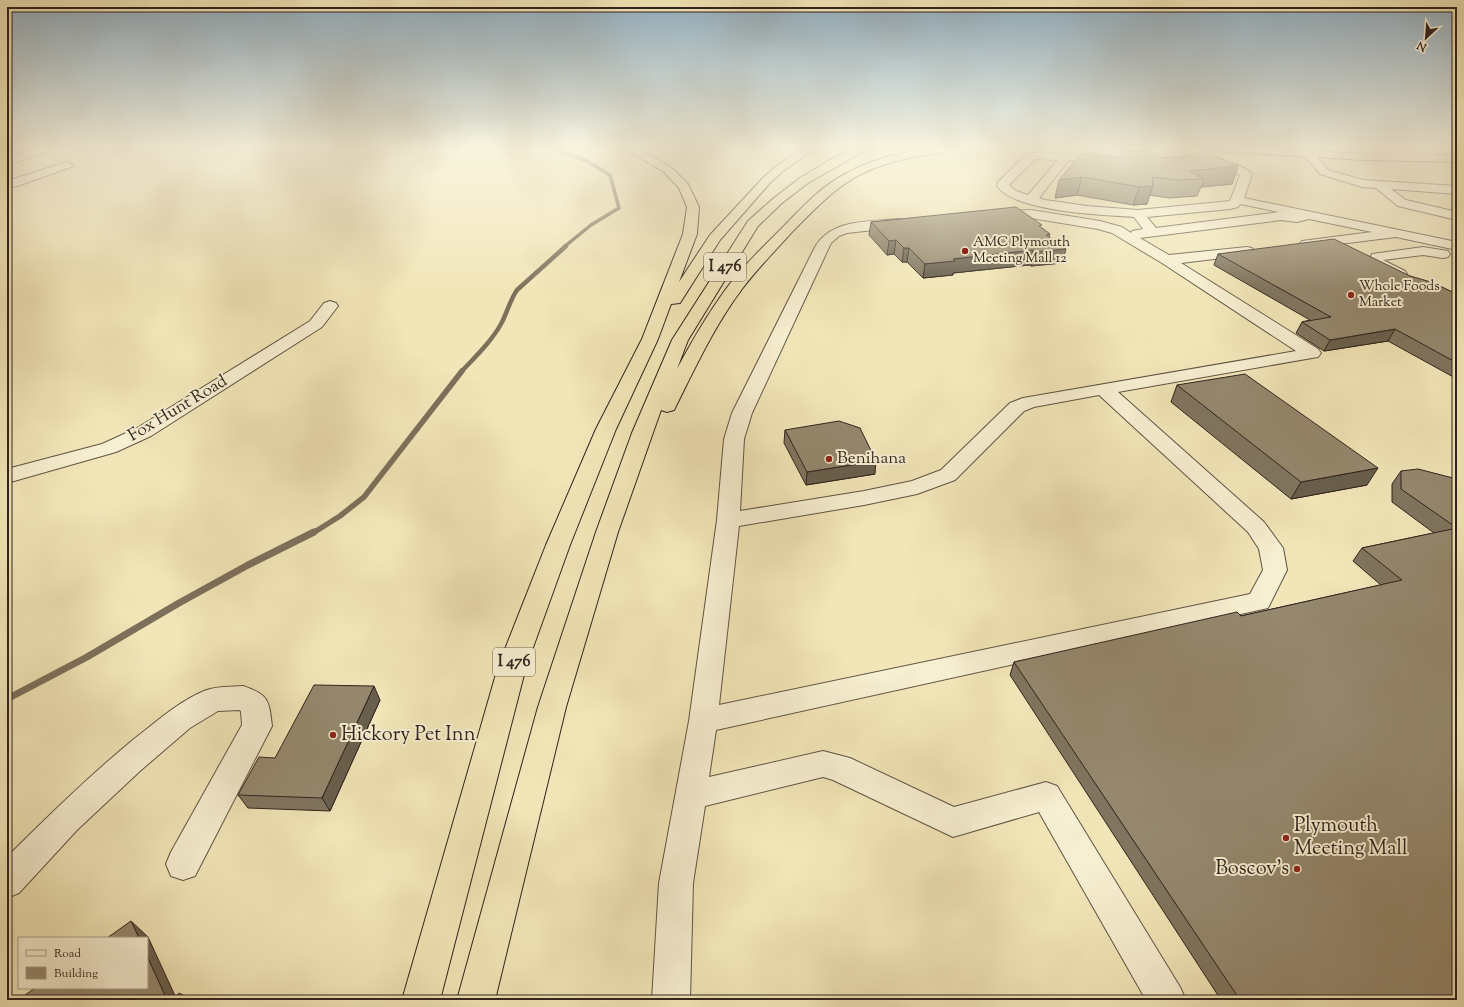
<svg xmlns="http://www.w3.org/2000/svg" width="1464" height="1007" viewBox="0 0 1464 1007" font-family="'Sorts Mill Goudy',serif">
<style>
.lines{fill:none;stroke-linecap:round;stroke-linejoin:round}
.stream-far3{stroke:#7d705b;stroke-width:3.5}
.stream-far2{stroke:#7d705b;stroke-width:4.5}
.stream-far1{stroke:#7d705b;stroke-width:5.5}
.stream{stroke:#7d705b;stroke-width:7}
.minor-casing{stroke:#605444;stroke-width:2}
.highway-casing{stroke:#30231e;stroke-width:2}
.minor{fill:#f7efd1;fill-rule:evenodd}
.highway{fill:#f2e6b8;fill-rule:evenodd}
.wall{fill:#80755f;stroke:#30231e}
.shaded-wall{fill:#685f4d;stroke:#30231e}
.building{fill:#95886e;stroke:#30231e}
.poi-dot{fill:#8f2418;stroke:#f7efd1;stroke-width:1.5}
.labels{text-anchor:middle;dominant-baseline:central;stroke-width:4;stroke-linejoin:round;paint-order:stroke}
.far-poi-label{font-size:14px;fill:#30231e;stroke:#f7efd1;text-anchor:start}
.shield{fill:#f7efd1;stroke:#6c6054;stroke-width:1}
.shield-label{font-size:16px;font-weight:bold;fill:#30231e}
.street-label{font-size:17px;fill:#30231e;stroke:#f7efd1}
.poi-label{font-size:17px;fill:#30231e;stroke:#f7efd1;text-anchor:start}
.near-poi-label{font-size:20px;fill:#30231e;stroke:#f7efd1;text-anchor:start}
</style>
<rect width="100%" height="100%" fill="#f2e6b8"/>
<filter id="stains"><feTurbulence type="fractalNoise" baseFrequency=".005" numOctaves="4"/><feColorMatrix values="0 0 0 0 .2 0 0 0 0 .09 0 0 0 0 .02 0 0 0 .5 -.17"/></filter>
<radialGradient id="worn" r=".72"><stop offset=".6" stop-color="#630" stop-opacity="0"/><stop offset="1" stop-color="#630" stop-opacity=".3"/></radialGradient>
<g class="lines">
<path class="stream-far3" d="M553 149 587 161 610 175 619 208 591 225 564 247"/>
<path class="stream-far2" d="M461 372C475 357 491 342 501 324 507 313 510 300 517 290L566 246"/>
<path class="stream-far1" d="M313 533 340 516 364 497 462 371"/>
<path class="stream" d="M7 699 87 657 179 603 248 565 314 532"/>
<defs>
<path id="minor" d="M34 149H50L49 151 7 165V158Z
M1308 150 1312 151 1328 170 1363 180 1457 186V194L1391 189 1406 200 1457 212V220L1398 206 1376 188 1362 187 1320 174 1303 153Z
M1034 153 1108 155 1114 158 1108 161 1069 160 1039 198 1045 200 1087 206 1138 210 1230 201 1240 175C1230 168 1208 170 1203 164 1211 155 1245 165 1252 174L1244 198 1457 242V250L1396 237 1307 248 1302 247 1300 244 1302 241 1372 232 1309 219 1297 222 1281 220 1140 238 1169 255 1247 247 1252 248 1254 251 1252 254 1247 255 1181 263 1318 349 1321 353 1318 357 1312 358 1118 392 1264 522 1283 548 1287 570 1268 608 716 730 709 777 823 751 850 758 954 807 1046 782 1057 786 1180 987 1186 1000H1146L1039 812 953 837 833 780 823 777 705 806 693 883 690 1000H652L659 883 689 721 717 520 724 439 732 413 814 249C830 218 869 222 900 219L905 220 907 223 905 226 900 227 847 233 839 236 831 243 752 413 744 439 740 511 864 491 912 481 941 470 1010 403 1023 398 1296 351 1162 263 1112 233 1098 229 1031 218H991L990 215 991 212 996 211 1031 210 1100 221 1122 227 1131 233 1132 231 1143 229 1134 217C1103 215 1015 212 997 186L998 182 1025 156ZM1035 159 1058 160 1028 195 1016 191 1009 185ZM1240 204 1279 212 1156 228 1147 217 1230 209 1238 207ZM1099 395 1248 532 1259 549 1263 570 1250 594 719 705 739 526 864 505 917 494 955 480 1024 411 1034 407Z
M67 162 73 165 71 167 23 184 7 189V181Z
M1423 247 1448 251 1450 254 1448 257 1443 258 1423 255 1383 260 1405 271 1407 274 1405 277 1400 278 1370 265 1368 262 1372 254Z
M330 301 336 303 338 306 322 327 151 436 116 452 7 483V469L102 444 137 428 310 321 324 303Z
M243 686C269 695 269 700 272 726L195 876 183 880 171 876 166 864 171 852 242 725 241 711 239 710 218 711 190 728 140 771 77 830 19 893 7 898V857C48 816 89 776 134 739 156 722 178 702 204 691 216 686 230 687 243 686Z"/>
<path id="highway" d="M625 149H638L672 168 688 184 699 207 697 234 679 282 710 235 762 179 775 167 802 149H814L783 171 770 183 720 240 680 303 671 304 658 339 616 429 570 545 526 667 440 1000H402L498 667 546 545 596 429 642 339 683 234 687 207 679 188 664 172Z
M854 149H868L808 183 782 203 758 226 688 340 677 369C693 339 711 308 732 281 748 261 766 244 784 226 803 206 823 185 847 173 878 156 914 149 949 149L944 152C913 157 881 162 854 178 830 192 811 213 792 232 775 251 757 269 742 289 715 325 696 366 676 406L674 410 667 412 661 410 618 532 566 707 495 1000H457L538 707 596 532 632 433 672 340 748 221 774 198 800 178 828 161Z
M1219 149H1282L1365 154H1424L1457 156V162L1365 160 1224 152Z"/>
</defs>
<use href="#minor" class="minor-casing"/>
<use href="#highway" class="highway-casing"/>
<use href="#minor" class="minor"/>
<use href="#highway" class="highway"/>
</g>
<path class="wall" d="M1189 156 1238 166 1232 184 1201 187 1197 196 1169 198 1149 195 1147 204 1133 205 1077 195 1055 198 1104 157 1163 158Z
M871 222 1042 228 1050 234 1049 237 1062 263 1031 266 1029 265 953 273V275L923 278 907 262H902L894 254 887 255 869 235Z
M1218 254 1410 276 1457 294V379L1388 341 1324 351 1296 333 1302 322 1310 320 1214 265Z
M1177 385 1367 485 1291 499 1171 402Z
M785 430 875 474 806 485 784 443Z
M1401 471 1457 479V1000H1221L1010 675 1014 662 1241 616 1381 585 1353 561 1362 548 1434 533 1392 502V484Z
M380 700 330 811 248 808 238 795Z"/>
<path class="shaded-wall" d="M1238 166 1232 184 1201 187 1204 179 1189 171Z
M1082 177 1077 195 1055 198 1059 180Z
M1153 186 1147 204 1133 205 1139 187Z
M896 240 894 254 887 255 889 241Z
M904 248H909L907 262H902Z
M1066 249 1062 263 1031 266 1035 252Z
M1033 250 1029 265 953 273V275L923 278 925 264 953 259Z
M1395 329 1388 341 1324 351 1330 340Z
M876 461 875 474 806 485 807 472Z
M1378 468 1367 485 1291 499 1301 482Z
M374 686 380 700 330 811 322 798Z
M131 921 148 937 177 1000H167L147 956V938H139Z"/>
<path class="building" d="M1145 150 1163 158 1189 156 1190 154 1204 153 1211 154 1238 166 1189 171 1204 179 1175 180 1152 177 1153 186 1139 187 1082 177 1059 180 1081 154 1092 153 1104 157 1120 156 1123 152Z
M1016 207 1042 225 1039 226 1050 234 1046 235 1066 249 1035 252 1033 250 953 259 955 261 925 264 909 248H904L896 240 889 241 871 222Z
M1334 239 1410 276 1431 282 1457 294V363L1395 329 1330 340 1302 322 1331 317 1218 254Z
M1245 374 1378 468 1301 482 1177 385Z
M839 421 860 428 876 461 807 472 785 430Z
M1418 469 1457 479V1000H1240L1014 662 1237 612 1241 616 1402 580 1362 548 1457 528 1401 489V471Z
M314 685 374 686 322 798 238 795 259 757 275 758Z
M131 921 139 938H107Z
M147 956 167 1000H18L35 988H147Z
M179 993 193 1000H173Z"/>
<linearGradient id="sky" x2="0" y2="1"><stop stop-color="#91aec0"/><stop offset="0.51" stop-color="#f9f4df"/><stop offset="1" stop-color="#f9f4df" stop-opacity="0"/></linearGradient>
<rect width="1464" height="290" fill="url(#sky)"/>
<g class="poi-dot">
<circle cx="965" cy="251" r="4"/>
<circle cx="1351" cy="295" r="4"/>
<circle cx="829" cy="459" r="4"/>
<circle cx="333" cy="735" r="4"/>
<circle cx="1286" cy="838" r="4"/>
<circle cx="1297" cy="869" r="4"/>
</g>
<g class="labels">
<g class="far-poi-label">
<text x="973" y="243">AMC Plymouth<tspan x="973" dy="16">Meeting Mall 12</tspan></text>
<text x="1359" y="287">Whole Foods<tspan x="1359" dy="16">Market</tspan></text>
</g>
<g class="shield">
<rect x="704" y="253" width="42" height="28" rx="3"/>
<rect x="493" y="648" width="42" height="28" rx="3"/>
</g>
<g class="shield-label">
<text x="725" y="267">I 476</text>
<text x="514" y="662">I 476</text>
</g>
<g class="street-label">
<text transform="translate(178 409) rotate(-31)">Fox Hunt Road</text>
</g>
<g class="poi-label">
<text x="837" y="459">Benihana</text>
</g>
<g class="near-poi-label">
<text x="341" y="735">Hickory Pet Inn</text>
<text x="1294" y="826">Plymouth<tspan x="1294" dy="23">Meeting Mall</tspan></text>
<text x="1289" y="869" text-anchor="end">Boscov's</text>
</g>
</g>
<rect width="1464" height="1007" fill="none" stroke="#f2e6b8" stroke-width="24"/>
<rect x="8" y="8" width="1448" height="991" fill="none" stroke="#30231e" stroke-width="2"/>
<rect x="12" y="12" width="1440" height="983" fill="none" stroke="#30231e"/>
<rect x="18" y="937" width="130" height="52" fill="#f7efd1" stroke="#a79d89"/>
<rect x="26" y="950" width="20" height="6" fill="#f7efd1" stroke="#a79d89"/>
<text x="54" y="957" font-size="12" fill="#30231e">Road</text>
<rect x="26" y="967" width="20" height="12" fill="#95886e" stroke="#a79d89"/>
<text x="54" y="977" font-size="12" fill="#30231e">Building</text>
<g transform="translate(1426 38) rotate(206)" stroke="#f7efd1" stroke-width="3" paint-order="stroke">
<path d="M0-3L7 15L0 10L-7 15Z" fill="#30231e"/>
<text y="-6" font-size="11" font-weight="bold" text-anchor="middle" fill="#30231e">N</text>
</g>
<rect width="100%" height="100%" filter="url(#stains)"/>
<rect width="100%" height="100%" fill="url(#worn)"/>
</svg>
